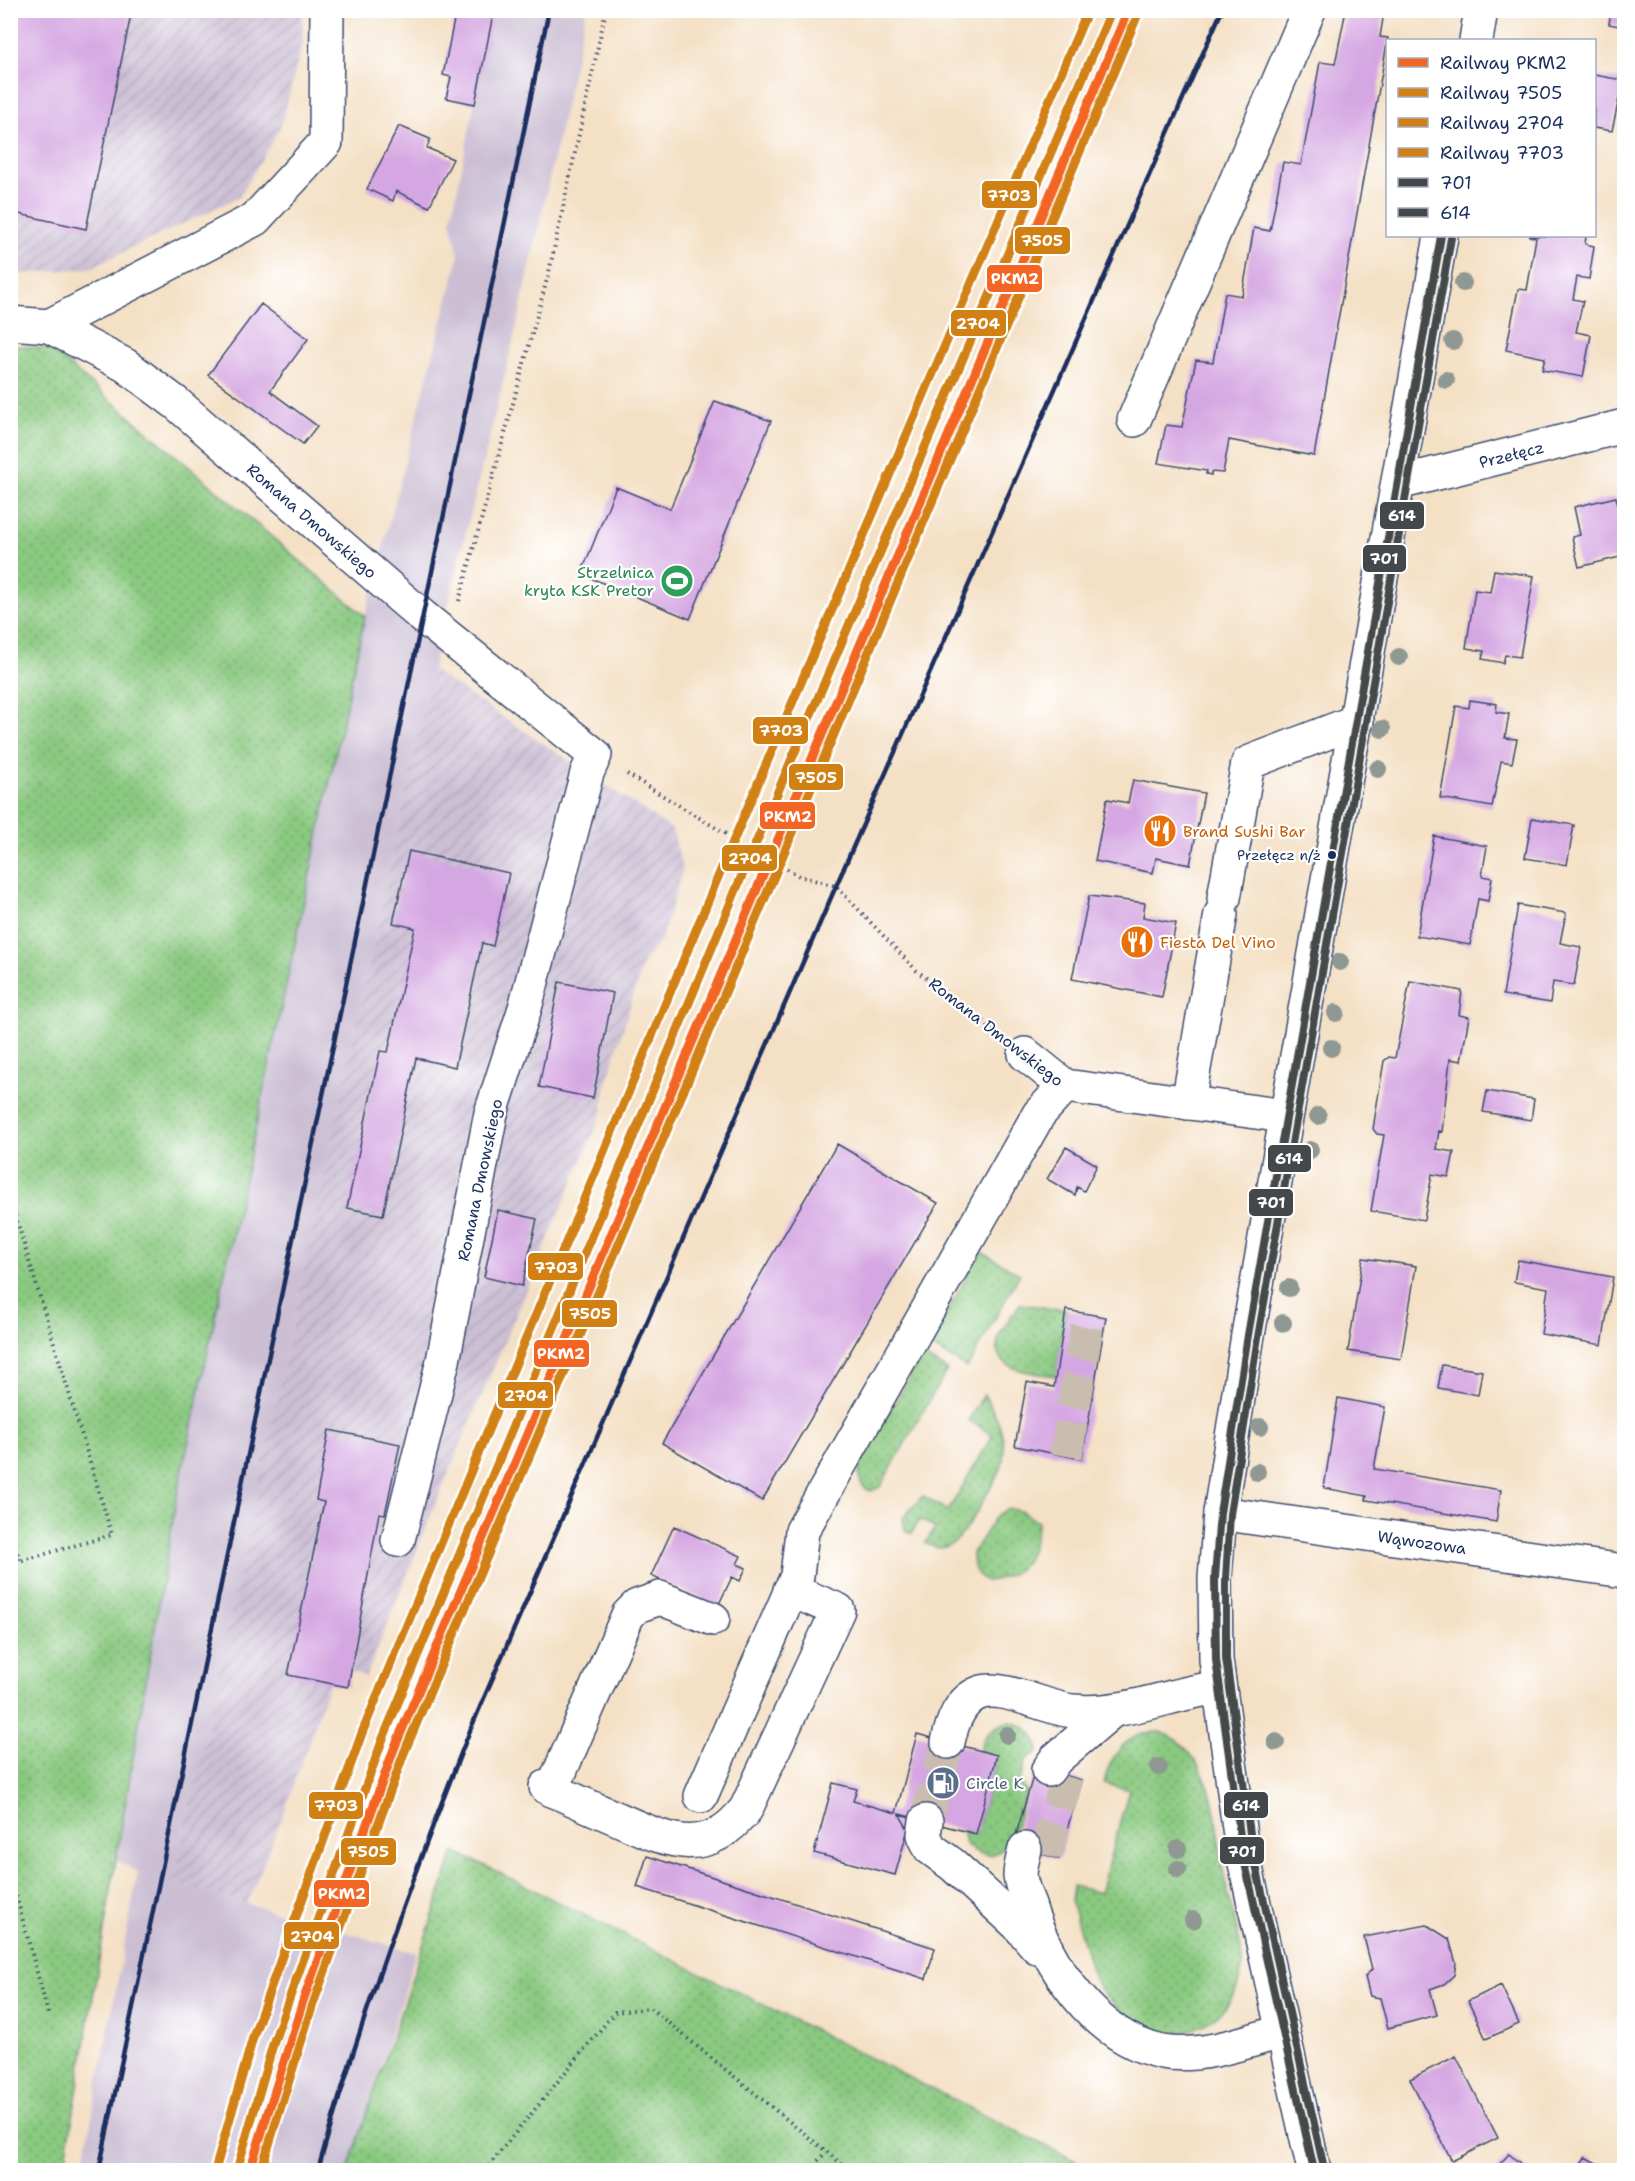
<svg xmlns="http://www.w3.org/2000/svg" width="1635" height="2181" viewBox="0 0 1635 2181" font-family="'Shantell Sans',sans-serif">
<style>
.industrial{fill:url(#industrial-furrows)}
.railway{fill:#ccbfd4}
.grass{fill:url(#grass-dots);stroke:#527c6f;stroke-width:1.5}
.building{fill:#d5a7e2}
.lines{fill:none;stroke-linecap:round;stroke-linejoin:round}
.minor-tunnel{stroke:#c9bdb0;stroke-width:33;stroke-dasharray:33 16;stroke-linecap:butt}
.minor-casing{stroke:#3c4a6d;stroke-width:36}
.path{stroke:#3c4a6d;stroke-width:4;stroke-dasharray:1.5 4.5;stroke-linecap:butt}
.minor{stroke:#fff;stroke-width:33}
.rail{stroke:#1b2f5e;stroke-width:4.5}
.bus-1-casing{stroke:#fff;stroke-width:12}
.bus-2-casing{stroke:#fff;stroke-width:12}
.bus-1{stroke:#45484a;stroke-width:8}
.bus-2{stroke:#45484a;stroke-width:8}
.rail-1-casing{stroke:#fff;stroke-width:14}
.rail-2-casing{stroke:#fff;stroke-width:14}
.rail-3-casing{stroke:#fff;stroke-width:14}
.rail-4-casing{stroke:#fff;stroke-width:14}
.rail-1{stroke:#f26522;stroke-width:9}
.rail-2{stroke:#d18113;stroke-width:9}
.rail-3{stroke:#d18113;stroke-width:9}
.rail-4{stroke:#d18113;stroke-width:9}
.tree{fill:#8f9892}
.bus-dot{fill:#1b2f5e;stroke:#fff;stroke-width:2}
.labels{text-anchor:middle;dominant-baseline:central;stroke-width:4.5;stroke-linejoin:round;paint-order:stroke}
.bus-label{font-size:14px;fill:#1b2f5e;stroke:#fff;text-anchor:end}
.street-label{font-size:16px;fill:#1b2f5e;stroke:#fff}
.leisure-label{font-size:16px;fill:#27864d;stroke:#fff;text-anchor:end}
.food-label{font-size:16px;fill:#c56008;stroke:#fff;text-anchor:start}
.service-label{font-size:16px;fill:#4e5e75;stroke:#fff;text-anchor:start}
.line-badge{stroke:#fff;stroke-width:2}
.badge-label{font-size:16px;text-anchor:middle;font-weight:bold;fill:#fff}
</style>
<defs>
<pattern id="industrial-furrows" width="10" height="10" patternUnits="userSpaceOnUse" patternTransform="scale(1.5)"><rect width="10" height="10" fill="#ccbfd4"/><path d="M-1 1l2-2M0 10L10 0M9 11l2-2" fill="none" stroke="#afa4b8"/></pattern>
<pattern id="grass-dots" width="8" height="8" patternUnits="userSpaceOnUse" patternTransform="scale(1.5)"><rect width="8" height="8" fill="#8ac980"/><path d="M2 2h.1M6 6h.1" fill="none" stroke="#70a46c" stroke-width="1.8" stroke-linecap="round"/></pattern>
</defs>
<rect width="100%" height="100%" fill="#fff"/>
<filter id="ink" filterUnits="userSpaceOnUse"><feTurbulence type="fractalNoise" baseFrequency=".0167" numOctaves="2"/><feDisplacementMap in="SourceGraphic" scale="12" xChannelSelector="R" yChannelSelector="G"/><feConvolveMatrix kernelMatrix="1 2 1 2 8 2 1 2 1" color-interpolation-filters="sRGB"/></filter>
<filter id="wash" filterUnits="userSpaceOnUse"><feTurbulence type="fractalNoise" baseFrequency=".008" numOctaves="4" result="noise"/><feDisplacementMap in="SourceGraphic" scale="24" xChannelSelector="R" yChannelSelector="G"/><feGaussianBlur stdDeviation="1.35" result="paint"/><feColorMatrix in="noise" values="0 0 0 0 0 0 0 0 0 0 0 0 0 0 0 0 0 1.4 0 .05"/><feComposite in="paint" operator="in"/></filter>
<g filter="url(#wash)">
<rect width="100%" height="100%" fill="#f4e0c5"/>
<path class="industrial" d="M11 11H302L303 42 280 128 239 197 90 268 11 275Z
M432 670 672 829 683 869 661 940 644 960 605 1088 602 1113 440 1493 366 1677 351 1671 348 1687 329 1684 283 1815 247 1904 173 1882Z"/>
<path class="railway" d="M493 11H586L518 321 432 670 173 1882 416 1953 348 2170H82L138 1872 116 1860 177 1495 365 616 459 256 451 221Z"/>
<path class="grass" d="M11 345 50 349 365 616 177 1495 64 2170H10Z
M981 1252 1020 1274 967 1368 928 1345Z
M1020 1304 1066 1310 1056 1376C1036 1373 991 1372 998 1341 1000 1329 1013 1315 1020 1304Z
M922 1356 947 1370 880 1487 871 1491C857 1486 858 1474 861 1461Z
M984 1395C999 1418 1009 1441 1001 1469 991 1486 969 1530 956 1541 947 1549 935 1550 925 1543L935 1528 920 1519 911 1534 905 1531 903 1518 923 1496 948 1511 993 1435 968 1420Z
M1008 1508 1023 1512 1038 1522C1031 1558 1027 1576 986 1581 976 1576 971 1564 972 1553L996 1516Z
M1009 1722C1025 1725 1038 1733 1038 1751L1026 1760 1020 1780 1026 1792C1017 1821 1007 1879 965 1844L962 1830 976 1834 997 1756 980 1751C983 1734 993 1726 1009 1722Z
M1160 1732C1185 1739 1200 1765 1209 1788 1218 1813 1218 1844 1223 1870 1228 1899 1239 1929 1242 1959 1243 1966 1241 1975 1239 1981 1230 2020 1181 2045 1144 2027 1124 2018 1103 1996 1093 1976L1071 1901 1073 1886 1100 1893 1129 1790 1104 1783C1110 1754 1128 1731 1160 1732Z
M454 1852 488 1867 1094 2170H348Z"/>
<g id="blocks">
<path class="building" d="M10 10H132L86 229 10 212Z
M456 10H494L475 104 446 98 451 77 443 75Z
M1346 10 1384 12 1380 37 1388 38 1314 456 1229 440 1223 473 1211 472V475L1206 474 1207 471 1158 463 1166 425 1182 427 1196 360 1213 362 1225 293 1242 296 1254 228 1270 231 1283 162 1301 165 1320 62 1335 64Z
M1611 10H1624V27L1609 24Z
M1594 75 1623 80 1612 131 1594 128Z
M399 126 430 139 427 148 453 159 429 207 396 191 393 201 367 189Z
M1529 236H1586L1585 244 1594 246 1589 279 1577 277 1573 299 1583 301 1576 332 1591 335 1583 377 1542 370 1545 358 1506 350 1518 289 1527 290 1536 238Z
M261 304 308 339 270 391 317 426 303 444 208 375Z
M715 401 771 421 690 619 581 574 616 487 670 509Z
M1616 497 1619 508 1624 507V556L1579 567 1572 537 1580 535 1574 507Z
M1494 570 1534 576 1520 657 1505 655 1503 663 1482 659 1484 651 1466 648 1475 590 1490 592Z
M1470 700 1497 704 1496 712 1509 714 1505 738 1517 739 1512 763 1501 761 1492 807 1440 798 1456 706 1469 708Z
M1133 780 1204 793 1190 865 1156 858 1153 873 1095 861 1107 799 1128 803Z
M1532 818 1574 825 1567 865 1525 858Z
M1434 836 1487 846 1482 876 1492 878 1488 901 1478 899 1470 945 1417 936Z
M409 851 509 873 493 946 482 943 455 1067 416 1058 383 1215 347 1208 380 1051 388 1052 415 928 393 923Z
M1089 896 1145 903 1143 917 1176 923 1162 997 1072 979Z
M1518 905 1566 913 1560 943 1581 947 1574 985 1553 982 1550 1003 1503 995Z
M1410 981 1462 991 1459 1015 1469 1017 1461 1061 1450 1059 1442 1132 1439 1131 1436 1149 1454 1152 1449 1177 1432 1174 1424 1220 1371 1211 1384 1135 1377 1134 1373 1129 1382 1073 1384 1061 1389 1057 1395 1058Z
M559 982 613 993 593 1098 539 1087Z
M1487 1091 1534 1099 1531 1120 1483 1112Z
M837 1144 938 1203 762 1501 662 1443Z
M1066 1147 1097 1165 1084 1191 1077 1187 1075 1195 1047 1179Z
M498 1210 537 1219 522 1286 484 1277Z
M1363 1258 1416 1266 1401 1359 1348 1351Z
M1518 1260 1613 1277 1602 1345 1541 1334 1548 1288 1514 1282Z
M1066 1310 1106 1317 1082 1459 1015 1446 1027 1382 1054 1387Z
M1442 1365 1482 1371 1478 1395 1438 1388Z
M1338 1398 1385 1407 1374 1469 1501 1490 1496 1522 1366 1500 1367 1496 1324 1488Z
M329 1430 400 1444 385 1514 379 1513 348 1687 288 1675 324 1502 316 1500Z
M674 1526 741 1556 737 1564 746 1568 740 1581 732 1577 718 1606 651 1576Z
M917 1734 997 1755 976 1834 899 1814 908 1829 895 1875 814 1853 833 1783 857 1789 853 1801 896 1813Z
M1036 1766 1081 1780 1059 1859 1013 1845Z
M647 1856 935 1948 926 1979 637 1887Z
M1427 1925 1449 1939 1456 1963 1454 1975 1444 1984 1430 1989 1437 2015 1388 2028 1380 1998 1370 1996 1365 1977 1372 1969 1364 1937Z
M1501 1985 1519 2024 1486 2039 1468 2001Z
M1456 2056 1498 2138 1452 2161 1410 2079Z
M1509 2154 1528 2170H1494Z
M1585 2157 1606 2168 1605 2170H1578Z"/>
</g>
</g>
<g filter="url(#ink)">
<use href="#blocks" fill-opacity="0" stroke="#3c4a6d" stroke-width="1.5"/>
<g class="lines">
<path class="minor-tunnel" d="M1066 1456 1089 1314
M926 1821 948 1742
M1045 1855 1068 1776"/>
<defs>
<g id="minor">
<path d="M1476 40 1481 10"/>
<path id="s1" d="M10 323 49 326 125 365 176 403 422 616 595 755 587 773 525 1008 491 1113 443 1361 398 1540"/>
<path d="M49 326 255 219 326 142 327 10"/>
<path d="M1134 420 1309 10"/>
<path id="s2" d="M1398 483 1624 426"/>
<path d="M1224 898 1248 763 1357 721"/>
<path d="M1025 1054 1065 1086 1286 1116"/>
<path d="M1188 1103 1221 914"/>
<path id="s3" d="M1220 1513 1624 1571"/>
<path d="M948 1742C952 1723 959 1701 979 1693 1003 1684 1047 1709 1073 1711 1122 1716 1170 1694 1219 1687"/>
<path d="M1048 1770 1056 1759 1112 1711"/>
<path d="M546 1787C570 1798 594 1809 618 1819 668 1841 706 1860 746 1809L838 1610 790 1590"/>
<path d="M552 1790 628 1615 637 1606 660 1598 713 1619"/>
<path d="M701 1796 797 1576 802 1531 1039 1114 1065 1086"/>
<path d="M926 1821 924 1835 930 1848 953 1865 1018 1925 1037 1947"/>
<path d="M1025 1849C1023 1858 1020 1867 1020 1876 1021 1885 1025 1894 1028 1902 1046 1964 1095 2038 1162 2052 1200 2059 1246 2042 1283 2031"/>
<path d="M1314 2170 1242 1850 1216 1660 1215 1578 1220 1513 1248 1335 1441 236"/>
</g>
</defs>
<use href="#minor" class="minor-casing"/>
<path class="path" d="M459 601 549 272 606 10
M627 774 731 837
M782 866 799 876 836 886 916 970 996 1032
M10 1198 112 1535 10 1564
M10 1530 20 1561
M10 1873 49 2017
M485 2170 615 2012 650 2008 849 2170
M810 2170 826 2152"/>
<use href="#minor" class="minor"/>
<path class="rail" d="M99 2170 549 10
M318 2170C360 2020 413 1873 471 1728L836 886 1222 10"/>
<defs>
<path id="bus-1" d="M1314 2170 1242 1850 1216 1660 1215 1578 1220 1513 1248 1335 1441 236"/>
<path id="bus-2" d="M1324 2168 1252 1848 1226 1659V1578L1230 1514 1258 1337 1451 238"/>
</defs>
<use href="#bus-1" class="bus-1-casing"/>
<use href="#bus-2" class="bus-2-casing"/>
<use href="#bus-1" class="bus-1"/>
<use href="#bus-2" class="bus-2"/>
<defs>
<path id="rail-1" d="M250 2170 303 2001 394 1749 1128 10"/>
<path id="rail-2" d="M261 2170 313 2004 404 1753 1138 14"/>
<path id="rail-3" d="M237 2170 274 2041 382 1741 738 885 1110 14"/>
<path id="rail-4" d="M216 2167 254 2034 362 1733 718 877 1088 10"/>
</defs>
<use href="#rail-1" class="rail-1-casing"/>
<use href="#rail-2" class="rail-2-casing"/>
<use href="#rail-3" class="rail-3-casing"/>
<use href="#rail-4" class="rail-4-casing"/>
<use href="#rail-1" class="rail-1"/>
<use href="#rail-2" class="rail-2"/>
<use href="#rail-3" class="rail-3"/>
<use href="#rail-4" class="rail-4"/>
</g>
<g class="tree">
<circle cx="1463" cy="283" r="9"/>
<circle cx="1453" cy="341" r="9"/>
<circle cx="1446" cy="380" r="9"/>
<circle cx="1399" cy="657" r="9"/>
<circle cx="1382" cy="729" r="9"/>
<circle cx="1378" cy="769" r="9"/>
<circle cx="1340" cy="962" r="9"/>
<circle cx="1336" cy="1013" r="9"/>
<circle cx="1331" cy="1048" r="9"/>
<circle cx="1318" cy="1116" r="9"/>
<circle cx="1310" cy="1150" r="9"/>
<circle cx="1289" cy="1288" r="9"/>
<circle cx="1283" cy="1323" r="9"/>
<circle cx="1260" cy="1427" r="9"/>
<circle cx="1257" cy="1472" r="9"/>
<circle cx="1007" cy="1735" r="9"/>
<circle cx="1276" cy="1742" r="9"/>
<circle cx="1159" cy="1767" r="9"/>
<circle cx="1178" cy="1849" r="9"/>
<circle cx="1178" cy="1869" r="9"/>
<circle cx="1193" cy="1920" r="9"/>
</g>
</g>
<defs>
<symbol id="stadium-disc" viewBox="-11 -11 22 22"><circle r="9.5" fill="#2e9e5b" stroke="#fff"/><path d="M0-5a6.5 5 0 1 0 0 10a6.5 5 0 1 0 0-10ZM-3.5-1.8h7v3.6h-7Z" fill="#fff"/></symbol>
<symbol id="restaurant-disc" viewBox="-11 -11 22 22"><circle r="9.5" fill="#e8710a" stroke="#fff"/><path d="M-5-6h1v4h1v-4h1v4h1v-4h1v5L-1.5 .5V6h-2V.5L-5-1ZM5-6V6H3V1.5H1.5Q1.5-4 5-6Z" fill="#fff"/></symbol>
<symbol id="fuel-disc" viewBox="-11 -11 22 22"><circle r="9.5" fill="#5c6f8a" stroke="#fff"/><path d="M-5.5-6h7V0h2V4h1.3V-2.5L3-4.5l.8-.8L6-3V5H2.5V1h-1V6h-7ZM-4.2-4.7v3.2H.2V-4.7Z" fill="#fff"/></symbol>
</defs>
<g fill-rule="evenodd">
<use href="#stadium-disc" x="658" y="562" width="38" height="38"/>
<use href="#restaurant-disc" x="1141" y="812" width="38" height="38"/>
<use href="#restaurant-disc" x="1118" y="923" width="38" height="38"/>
<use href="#fuel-disc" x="924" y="1764" width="38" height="38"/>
</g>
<circle class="bus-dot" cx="1332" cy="855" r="5"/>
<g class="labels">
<g class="bus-label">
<text x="1321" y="855">Przełęcz n/ż</text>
</g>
<g class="street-label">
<text stroke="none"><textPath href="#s2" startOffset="117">Przełęcz</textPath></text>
<text stroke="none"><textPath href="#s1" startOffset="368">Romana Dmowskiego</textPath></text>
<text transform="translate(996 1032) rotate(38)">Romana Dmowskiego</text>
<text transform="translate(480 1180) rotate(-78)">Romana Dmowskiego</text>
<text stroke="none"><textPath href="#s3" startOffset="204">Wąwozowa</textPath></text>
</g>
<g class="leisure-label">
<text x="654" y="572">Strzelnica<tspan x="654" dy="18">kryta KSK Pretor</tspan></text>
</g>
<g class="food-label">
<text x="1183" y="831">Brand Sushi Bar</text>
<text x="1160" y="942">Fiesta Del Vino</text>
</g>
<g class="service-label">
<text x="966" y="1783">Circle K</text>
</g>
</g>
<g class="line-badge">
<rect x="981" y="180" width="57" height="29" rx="6" fill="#d18113"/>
<rect x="1014" y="226" width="57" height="29" rx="6" fill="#d18113"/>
<rect x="986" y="264" width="57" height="29" rx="6" fill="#f26522"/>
<rect x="950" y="309" width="57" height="28" rx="6" fill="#d18113"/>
<rect x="1379" y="501" width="46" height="29" rx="6" fill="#45484a"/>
<rect x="1362" y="544" width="45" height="29" rx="6" fill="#45484a"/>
<rect x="752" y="716" width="57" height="29" rx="6" fill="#d18113"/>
<rect x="788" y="763" width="56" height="28" rx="6" fill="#d18113"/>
<rect x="759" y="801" width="57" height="29" rx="6" fill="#f26522"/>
<rect x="721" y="844" width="57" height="28" rx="6" fill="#d18113"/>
<rect x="1267" y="1144" width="45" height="29" rx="6" fill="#45484a"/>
<rect x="1248" y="1188" width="46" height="29" rx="6" fill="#45484a"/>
<rect x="527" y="1252" width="57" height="29" rx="6" fill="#d18113"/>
<rect x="561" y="1299" width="57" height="29" rx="6" fill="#d18113"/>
<rect x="533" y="1339" width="57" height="29" rx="6" fill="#f26522"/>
<rect x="497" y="1381" width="57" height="28" rx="6" fill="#d18113"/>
<rect x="1223" y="1791" width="46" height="28" rx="6" fill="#45484a"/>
<rect x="308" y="1791" width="56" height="29" rx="6" fill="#d18113"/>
<rect x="1219" y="1836" width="46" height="29" rx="6" fill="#45484a"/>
<rect x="340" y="1837" width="57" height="29" rx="6" fill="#d18113"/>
<rect x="313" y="1879" width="57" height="29" rx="6" fill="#f26522"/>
<rect x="283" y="1921" width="57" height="29" rx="6" fill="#d18113"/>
</g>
<g class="badge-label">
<text x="1009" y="201">7703</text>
<text x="1042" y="246">7505</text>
<text x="1015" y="284">PKM2</text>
<text x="978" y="329">2704</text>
<text x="1402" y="521">614</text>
<text x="1384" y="564">701</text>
<text x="781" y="736">7703</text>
<text x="816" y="783">7505</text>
<text x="788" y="822">PKM2</text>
<text x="750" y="864">2704</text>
<text x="1289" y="1164">614</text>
<text x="1271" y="1208">701</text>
<text x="556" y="1273">7703</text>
<text x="590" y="1319">7505</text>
<text x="561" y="1359">PKM2</text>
<text x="526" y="1401">2704</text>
<text x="1246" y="1811">614</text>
<text x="336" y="1811">7703</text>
<text x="1242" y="1857">701</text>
<text x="368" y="1857">7505</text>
<text x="342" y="1899">PKM2</text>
<text x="312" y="1942">2704</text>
</g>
<rect width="1635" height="2181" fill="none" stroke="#fff" stroke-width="36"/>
<rect x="1386" y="39" width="210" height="198" fill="#ffffff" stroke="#a4acbf" stroke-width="1.5"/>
<rect x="1398" y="58" width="30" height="9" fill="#f26522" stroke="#a4acbf" stroke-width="1.5"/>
<text x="1440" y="69" font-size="18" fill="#1b2f5e">Railway PKM2</text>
<rect x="1398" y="88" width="30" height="9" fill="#d18113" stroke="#a4acbf" stroke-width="1.5"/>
<text x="1440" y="99" font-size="18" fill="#1b2f5e">Railway 7505</text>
<rect x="1398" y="118" width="30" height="9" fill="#d18113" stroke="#a4acbf" stroke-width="1.5"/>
<text x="1440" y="129" font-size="18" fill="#1b2f5e">Railway 2704</text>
<rect x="1398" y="148" width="30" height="9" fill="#d18113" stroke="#a4acbf" stroke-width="1.5"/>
<text x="1440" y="159" font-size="18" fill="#1b2f5e">Railway 7703</text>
<rect x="1398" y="178" width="30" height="9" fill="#45484a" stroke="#a4acbf" stroke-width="1.5"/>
<text x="1440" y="189" font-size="18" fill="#1b2f5e">701</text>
<rect x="1398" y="208" width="30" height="9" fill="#45484a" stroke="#a4acbf" stroke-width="1.5"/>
<text x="1440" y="219" font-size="18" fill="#1b2f5e">614</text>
</svg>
